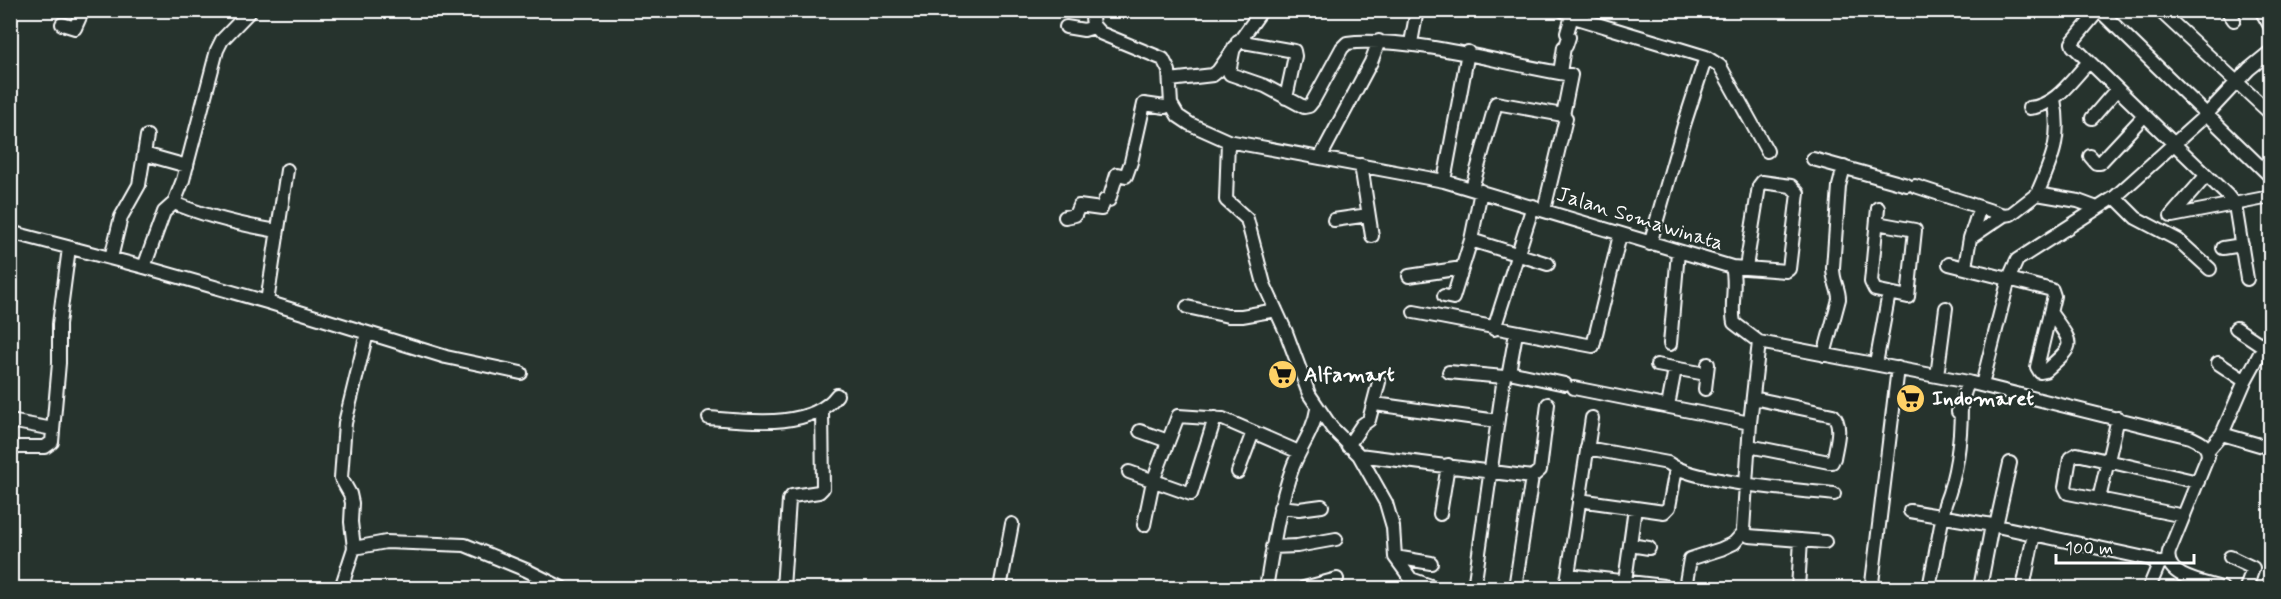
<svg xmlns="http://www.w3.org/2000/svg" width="2281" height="599" viewBox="0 0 2281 599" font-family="Mynerve,sans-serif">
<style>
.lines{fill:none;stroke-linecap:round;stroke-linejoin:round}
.minor-casing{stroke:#fff;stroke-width:16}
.minor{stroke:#26332d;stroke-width:12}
.labels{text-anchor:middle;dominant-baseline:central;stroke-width:4.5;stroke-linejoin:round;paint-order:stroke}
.street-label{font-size:21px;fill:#fff;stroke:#26332d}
.poi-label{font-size:21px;font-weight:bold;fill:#fff;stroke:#26332d;text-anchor:start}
</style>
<rect width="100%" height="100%" fill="#26332d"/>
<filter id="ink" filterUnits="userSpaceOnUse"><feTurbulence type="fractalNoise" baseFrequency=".0167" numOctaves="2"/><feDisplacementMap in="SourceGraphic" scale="12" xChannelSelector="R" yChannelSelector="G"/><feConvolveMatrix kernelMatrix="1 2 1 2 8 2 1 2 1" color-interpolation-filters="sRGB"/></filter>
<g filter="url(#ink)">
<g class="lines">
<defs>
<path id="minor" d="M1091 10 1093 25 1100 33 1163 59 1169 71 1171 104 1178 116 1190 124 1228 141 1444 181 1732 267C1737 286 1730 304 1734 323L1759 342 1968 382 2190 437C2200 442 2208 444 2208 456L2169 552C2163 577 2205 583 2222 588
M1562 10 1577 18 1706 57 1684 125 1650 244
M2159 10 2270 113
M2227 10 2234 20
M2261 10 2270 26
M62 24 75 28 83 10
M1066 27 1084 30 1094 27
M1238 41 1294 51 1295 56 1286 98
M1411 43 1417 10
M1234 47 1229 72 1230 74 1265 86 1304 107 1309 106 1313 101 1342 48 1347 43 1356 42C1426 40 1491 61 1560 73
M1706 57 1720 66 1767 151
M1170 80 1213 75 1218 71 1262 10
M2029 108C2056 106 2071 80 2089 62
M1563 115 1571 75 1560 73 1564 47 1566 46 1569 37 1567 33 1572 16
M2092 118 2117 89
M1228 141 1226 200 1247 219 1264 284 1286 332 1309 394 1332 428 1359 455 1386 503 1393 527 1395 557 1411 579 1436 588
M144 154 187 166
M2090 156 2096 163H2100L2144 116
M1320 158 1371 62 1379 41
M1813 159 1907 185
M1361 165 1372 236
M1444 181 1468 52
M1915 186 2004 215 2011 214 2037 194 2078 201 2097 208
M1472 188 1496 103 1563 115 1566 118 1544 210
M2037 194C2052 159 2062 139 2054 99
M2115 197 2136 218 2178 240 2210 269
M174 203C207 217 242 225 277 231
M2171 216 2206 176
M2172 216 2270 197
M1065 217 1075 215 1079 206 1101 209 1105 200H1109L1117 174 1126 176 1131 162 1144 104 1165 107 1171 104
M1334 220 1368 215
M1877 223 1915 230 1908 297 1875 290 1871 282 1878 208
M10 232 144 267 267 302 446 357 521 373
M1970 238 2004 215
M1471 240 1548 264
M2223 248 2242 245
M111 258 121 217 139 185 147 136
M1949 264 2052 290 2054 296 2037 367 2040 372 2045 371C2077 343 2074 346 2050 312
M144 267 164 212 174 203 183 180 217 50 222 40 251 10
M1732 267 1786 271 1789 269 1798 193 1791 186 1762 182 1759 186 1746 267
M1965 267 1970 238 1980 207
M1409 276 1462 268
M2247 279 2235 205 2227 195 2073 46 2072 43 2074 40 2099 10 2270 176
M1444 296 1453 298 1471 240 1481 191
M267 302 287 170
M1187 307 1228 316H1242L1276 310
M1414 312 1593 346 1620 235
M2236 328 2263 346
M1494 329 1533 206
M1516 333 1509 372 1565 384
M1759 342 1750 423 1743 530 1749 536 1825 542
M1670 344 1678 252
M1824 355 1839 299C1839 288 1833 282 1833 268L1839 186 1844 167
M2218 363 2245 381
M1876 364 1889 293
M1657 365 1706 374
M1449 372 1504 377 1474 588
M1937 376 1946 308
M1982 385 2009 278 2017 260 2115 197 2206 115 2249 69 2270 52
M1574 388 1750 423
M1705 389 1708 364
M1375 404 1497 421
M1668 406 1675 369
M1958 412 1968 382
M709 418C747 421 811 430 837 395
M10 421 53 429
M1140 431 1168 441
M2222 434 2270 448
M1348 446 1362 425 1369 420 1379 382
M1749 446 1829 462H1832L1834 458C1836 445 1843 425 1833 415L1753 398
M10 447H45L52 442 59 363V324L69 248
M1587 448 1668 463C1695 483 1797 490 1834 494
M2208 450 2222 434 2245 381 2270 335
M1359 455 1532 477 1540 470 1548 404
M1129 472 1191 494 1215 418
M1238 472 1253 432
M2099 499 2118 418
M1579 500 1664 512 1669 507 1676 469
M1280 507 1299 509 1322 506
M1910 511 1992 525 2150 559 2159 564
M1440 514 1448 465
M2184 516 2068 493 2065 487 2070 458 2077 454 2198 482
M1144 525 1153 481 1178 416 1223 419 1299 452
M1996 526 2010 463
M1630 545 1649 548
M1272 547 1297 546 1336 539
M354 548 386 542 465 545 526 570 562 588
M1395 557 1431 563
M2230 557 2253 568 2246 588
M1568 575 1664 586
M1625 581 1635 508
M1872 583 1898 368
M341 588 354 548 351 522 352 503 350 494 341 478 345 423 367 333
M783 588 789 500 792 496 819 492 823 488 822 409
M1000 588 1012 524
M1266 588C1273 548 1278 508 1292 469 1299 449 1314 431 1317 409
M1304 588 1337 579
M1515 588 1532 477
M1566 588 1592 418
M1685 588 1690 559 1721 549 1734 543 1743 533
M1798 588 1801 540
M1929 588 1945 504C1957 474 1961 437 1961 405
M1980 588 1992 525
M2023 588 2034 534
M2149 588 2159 564 2167 561"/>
</defs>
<use href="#minor" class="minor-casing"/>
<use href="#minor" class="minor"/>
</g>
</g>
<defs>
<symbol id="supermarket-disc" viewBox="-11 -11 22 22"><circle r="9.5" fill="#ffd166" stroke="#26332d"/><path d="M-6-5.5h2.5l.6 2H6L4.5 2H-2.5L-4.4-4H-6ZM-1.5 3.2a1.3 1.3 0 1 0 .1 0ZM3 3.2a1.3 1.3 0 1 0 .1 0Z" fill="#111"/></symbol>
</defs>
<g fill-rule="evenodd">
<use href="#supermarket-disc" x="1266" y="358" width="33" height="33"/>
<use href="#supermarket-disc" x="1894" y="382" width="33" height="33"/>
</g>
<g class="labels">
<g class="street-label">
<text transform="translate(1640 219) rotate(17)">Jalan Somawinata</text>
</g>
<g class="poi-label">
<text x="1304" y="375">Alfamart</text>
<text x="1932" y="399">Indomaret</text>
</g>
</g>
<rect width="2281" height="599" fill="none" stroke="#26332d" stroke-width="36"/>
<rect x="18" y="18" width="2245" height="563" fill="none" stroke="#fff" stroke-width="2" filter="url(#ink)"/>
<path d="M2056 554v9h138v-9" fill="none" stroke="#ffffff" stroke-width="3"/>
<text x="2065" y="554" font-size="18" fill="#ffffff" stroke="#26332d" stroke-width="4.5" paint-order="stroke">100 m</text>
</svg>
